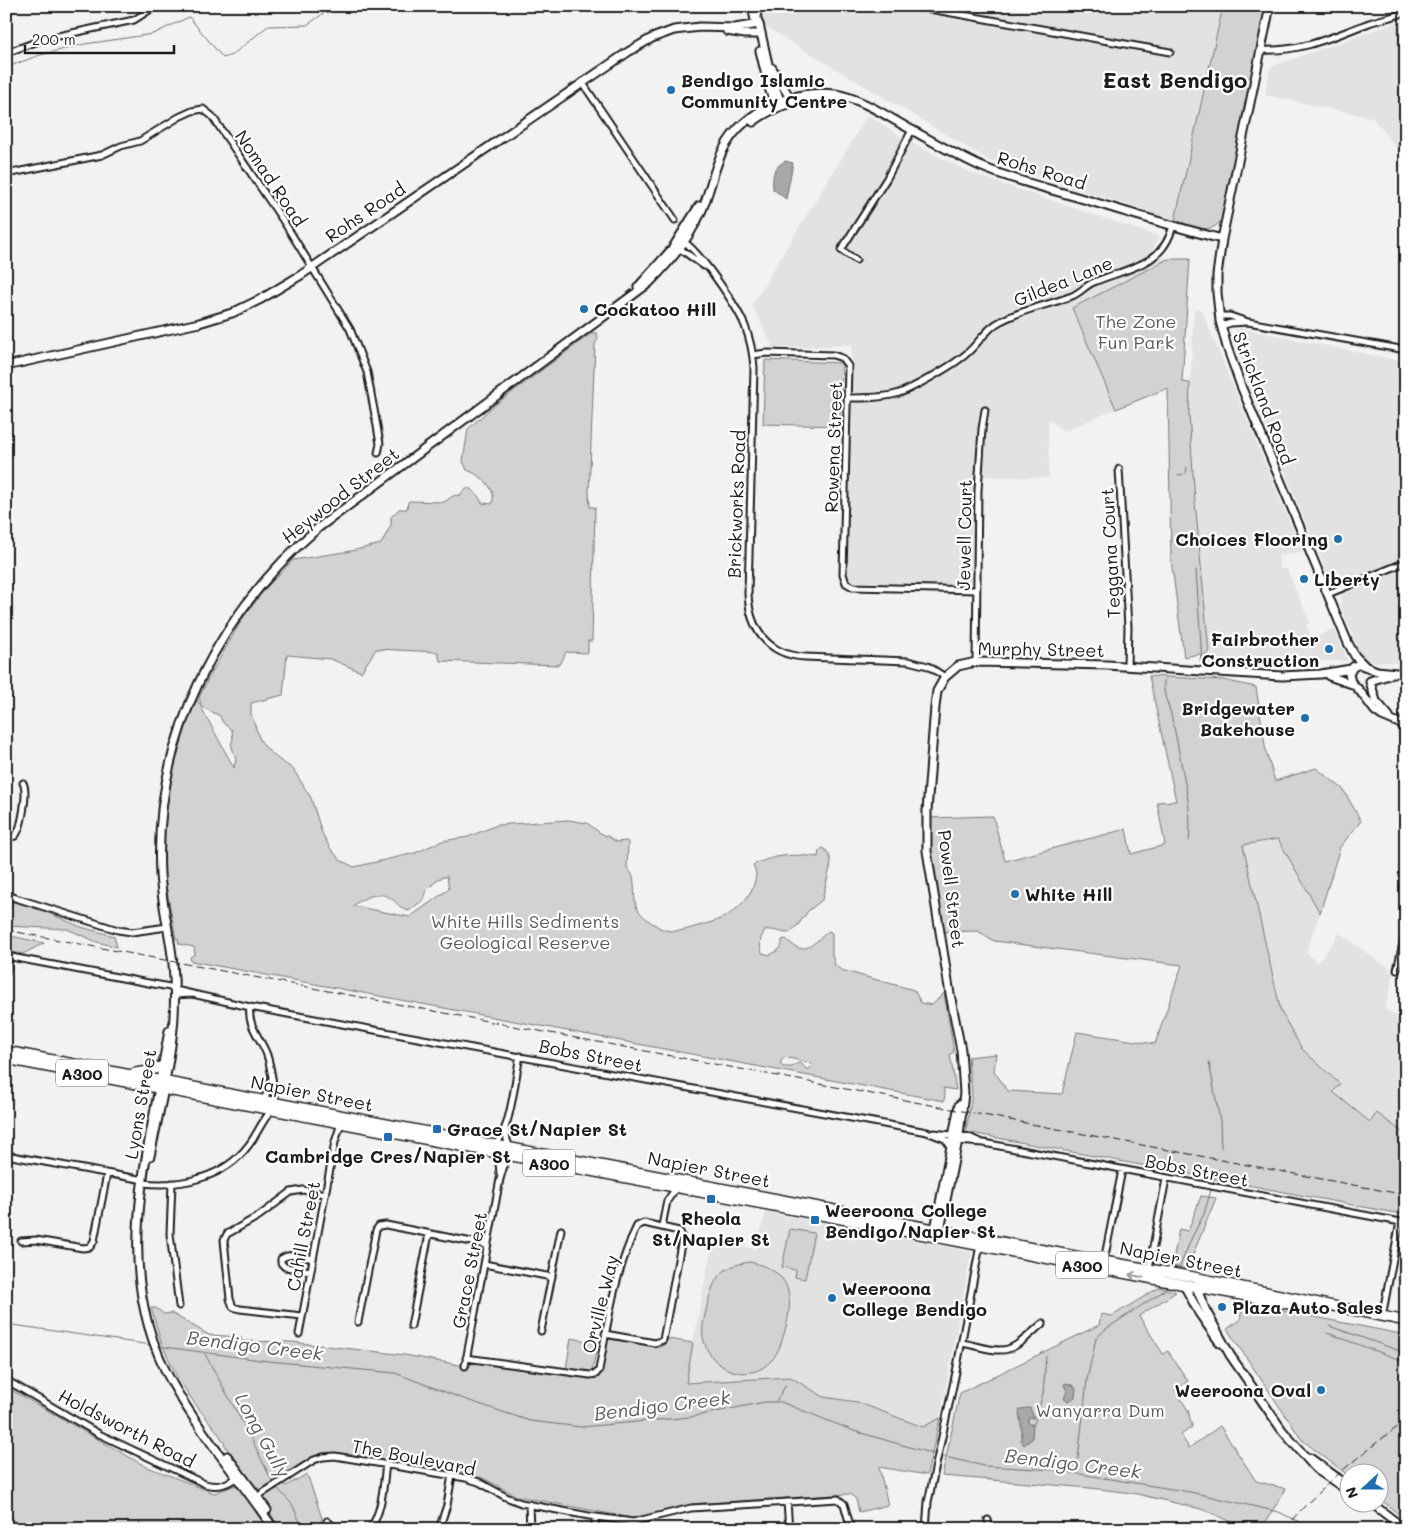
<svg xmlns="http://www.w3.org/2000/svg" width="1412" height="1535" viewBox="0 0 1412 1535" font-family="Mali,sans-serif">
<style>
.built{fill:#e2e2e2}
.green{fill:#d2d2d2;stroke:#777;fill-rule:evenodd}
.water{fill:#a8a8a8;stroke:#707070}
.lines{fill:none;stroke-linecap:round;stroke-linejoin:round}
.stream{stroke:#707070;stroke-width:1}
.street-casing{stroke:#1c1c1c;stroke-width:9}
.secondary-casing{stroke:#1c1c1c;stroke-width:11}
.highway-casing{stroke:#1c1c1c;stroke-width:12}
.street{stroke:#fff;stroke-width:5}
.secondary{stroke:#fff;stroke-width:7}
.highway{stroke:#fff;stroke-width:9}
.rail{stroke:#1c1c1c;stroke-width:1;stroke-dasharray:8 4;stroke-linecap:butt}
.oneway{stroke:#999}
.poi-dot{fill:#1f6fb2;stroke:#fff;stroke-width:2}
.labels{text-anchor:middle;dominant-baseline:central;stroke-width:4.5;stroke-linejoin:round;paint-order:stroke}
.shield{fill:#fff;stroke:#606060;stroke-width:1}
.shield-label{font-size:16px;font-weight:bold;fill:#1c1c1c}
.poi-label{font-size:18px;font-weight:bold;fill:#1c1c1c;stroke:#fff;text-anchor:start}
.street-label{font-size:18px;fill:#1c1c1c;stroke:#fff}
.park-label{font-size:18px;fill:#5c5c5c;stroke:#fff}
.water-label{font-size:19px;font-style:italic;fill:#5b5b5b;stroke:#fff}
.district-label{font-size:22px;font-weight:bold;fill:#1c1c1c;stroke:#fff}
</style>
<rect width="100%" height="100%" fill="#f2f2f2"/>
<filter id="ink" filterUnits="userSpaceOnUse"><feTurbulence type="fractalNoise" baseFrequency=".02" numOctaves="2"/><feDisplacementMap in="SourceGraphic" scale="10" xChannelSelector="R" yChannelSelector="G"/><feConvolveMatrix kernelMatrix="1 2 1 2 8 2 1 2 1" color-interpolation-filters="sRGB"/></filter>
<g filter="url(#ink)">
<path class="built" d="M761 6H1223L1177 221 992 162 764 26Z
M1406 19V160L1373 118 1265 95 1270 67Z
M868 115 910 142 976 175 1160 237 1148 256 1168 259 1072 308 1116 409 1064 431 1048 419 1049 478 975 476 973 535 975 544 974 577V581L968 586 852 582 847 574 852 345 773 348 752 305Z
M1194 309H1201L1302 552 1278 556 1280 569H1287L1310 623 1306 625 1312 639 1334 629 1347 659 1346 661 1207 664 1205 654 1209 651 1195 501 1189 414Z
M1239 328 1406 362V663L1366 661 1362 658 1340 605 1342 600 1334 580 1329 578 1250 389 1234 334Z
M1278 839 1320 913 1306 953 1318 963 1340 933 1375 959 1390 968 1389 971 1394 973 1385 1009 1406 1022V1135L1378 1114 1371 1123 1333 1092 1340 1083 1302 1049 1281 1012 1243 845Z
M766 1212 969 1251 971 1253 940 1418 924 1427 857 1402 824 1397 790 1377 685 1383 713 1240 756 1249Z"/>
<path class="green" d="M1223 6H1267L1222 219C1211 237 1192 225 1175 220Z
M1168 259H1190L1182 382 1190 383 1189 414 1195 501 1209 652 1205 654 1207 664H1203L1200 661 1201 655 1199 654 1184 657 1171 559 1168 388 1116 409 1072 308Z
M592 333H597L598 339 595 344 589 492 590 507H595L592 641H588V653L566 652 561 663 558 665 440 661 438 652 376 649 361 672 331 659 287 655 283 695 251 703V714L260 740 266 748 278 759 293 769 311 798 322 833 330 848 340 860 354 867 415 853 442 841 468 837 497 825 568 820 581 822 587 823 600 833 609 837 616 842 627 841 628 843 627 868C639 878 631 895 637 908 642 917 652 923 660 928 672 934 686 930 698 926 705 924 713 922 720 919 735 913 752 896 755 880 757 874 755 869 753 865 777 854 792 854 818 857L819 851 823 848C828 851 831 858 831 864L822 900 808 911 798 925 789 933C781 933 774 929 765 930 760 938 759 944 762 953L770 955C777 951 783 949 782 940L786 939C789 942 793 945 796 947 807 954 821 936 829 931L832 933V955L835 965 841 970 914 990 921 1003 932 1005 944 993 954 1052 950 1054 956 1090 943 1088 945 1095 944 1101 191 961 190 957 195 954 194 947 179 944 178 939H176L160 854 165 820 163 789 195 696 234 768 236 759 231 744 233 740 232 730 223 723 220 716 202 707 199 698 208 679 243 618 265 589 293 560 351 551 381 544 391 525V517L399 509H407L408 502 409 501 444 502 453 496 460 495C469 481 477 493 482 503L492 504C498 488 480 475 467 470L463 461 468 429 492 407ZM447 876 449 889 410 917 353 906C362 898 379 890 390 898 399 903 398 908 409 911L424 899 427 890 438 879ZM784 1057 811 1063 810 1069H806L800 1062 792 1067H783L780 1063Z
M765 360 842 363 840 426 763 424Z
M1149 676 1223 680 1256 687 1266 752 1275 781 1316 768 1343 789 1361 821 1340 847 1320 913 1278 839 1243 845 1281 1012 1302 1049 1340 1084 1333 1092 1370 1122 1377 1113 1406 1135V1215L966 1132 972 1094 968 1057 996 1054 994 1071 1008 1091 1062 1094 1077 1032 1155 1044 1182 965 994 941 978 931 940 932 927 851V818L993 816 1005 861 1126 829 1131 854 1165 845 1157 802 1176 801Z
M6 901 32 906 81 927 114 936 117 947 97 942 67 929 6 926Z
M6 935 44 943 23 954 6 951Z
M1201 1196 1216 1198 1187 1269 1172 1266 1179 1229 1188 1231Z
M790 1229 814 1233 805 1279 795 1277 796 1270 782 1267Z
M750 1262C788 1270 795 1292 786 1327 782 1340 780 1351 771 1361 751 1383 716 1372 706 1347 700 1333 703 1324 706 1310 713 1281 718 1266 750 1262Z
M1160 1287 1176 1292 1139 1316 1163 1354 1168 1351 1188 1381 1175 1390 1188 1410 1192 1427 1181 1435 1189 1448 1220 1426 1256 1481 1286 1489 1261 1529H1254L1234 1523 1205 1510 1133 1493 1090 1488 942 1476 960 1393 1099 1325 1101 1314 1112 1316Z
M1243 1303 1406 1335V1520L1380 1499V1472H1350L1349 1476 1302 1440 1227 1329 1240 1320Z
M151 1308H156L164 1314 171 1313 209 1335 241 1337V1341L292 1342 405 1355 470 1367 471 1362 474 1361 596 1378 601 1374 607 1342 610 1339 660 1347 664 1345 666 1340 669 1339 693 1343 686 1383 790 1377 824 1397 857 1402 923 1427 940 1418 927 1475 879 1467 888 1505 859 1512 856 1499 850 1494 693 1504 637 1519 517 1496 483 1478 334 1453 315 1457 264 1489 256 1488 231 1456 219 1434 195 1404 177 1377 161 1342Z
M571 1338 598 1343 592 1372 566 1369Z
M6 1387 145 1466 214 1493 236 1485 269 1529H6Z
M307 1474 322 1518 321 1522 323 1526 327 1529H280L264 1503V1497L283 1484 286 1486Z"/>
<path class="water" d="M785 161 793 163 786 199 773 189C772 175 773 168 785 161Z
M1065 1383 1073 1385 1076 1389 1075 1397 1069 1401 1064 1399 1067 1391 1064 1385Z
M1030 1408 1034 1418H1029L1028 1422 1030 1424H1033L1032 1439 1024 1445 1021 1441 1022 1432 1019 1412 1020 1409Z"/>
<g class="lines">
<path class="stream" d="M6 112 9 111C12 95 7 83 10 66L40 55 85 44 153 34 189 17 223 58 232 55 268 26 307 25 327 11 329 6
M1186 473 1187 467
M1178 475 1183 474
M1196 570 1202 661
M1165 678C1160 691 1170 706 1172 719 1176 735 1179 752 1182 768 1187 793 1192 815 1189 841
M1209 1062 1220 1121 1221 1148
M1213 1182 1218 1169
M1180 1266 1192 1237 1204 1214 1211 1190
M6 1324 151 1345
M1329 1326 1406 1353
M1327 1333 1406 1362
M157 1346 268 1361 395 1373 461 1398 530 1421 581 1427 691 1417 765 1402H781L854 1431 937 1455
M205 1354 251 1438 273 1483
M776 1401 786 1385
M1034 1424 1043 1394 1046 1356
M941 1456 984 1466 1055 1470 1190 1492 1279 1512 1313 1529
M1078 1459 1087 1380 1096 1338 1106 1329 1165 1290
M275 1486 292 1504 303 1529"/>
<defs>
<path id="street" d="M751 6 755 25
M756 6 759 24
M913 6 1170 52
M1261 50C1302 52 1332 37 1369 23 1381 19 1394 17 1406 12
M6 53 44 39 134 20 156 6
M582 82 675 220
M6 174 102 155 121 146 140 141 179 117 192 111 203 109 212 116 284 222 350 329 367 372 377 426 380 444 378 453
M683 241C700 252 737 306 745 326 750 339 753 353 754 368L748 593C749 628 767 655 805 657L908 661 928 666 945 677
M679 248 704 266
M856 260 841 250 887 178 912 130
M1219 316H1230L1248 322 1406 350
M1221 326 1231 323 1247 322
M753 355 766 353 833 355 842 358 848 366 843 574 846 583 853 587 977 590
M847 398C864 398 881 398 896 394 911 390 953 365 965 355 978 345 986 328 1001 321 1023 309 1049 305 1072 296 1080 293 1086 285 1094 282 1127 268 1164 266 1173 225
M1119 469 1128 627 1127 666
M1328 594 1406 562
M976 662 978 490 982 429 985 410
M6 838 15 836C22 829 28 791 23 783
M6 895 118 930 132 932 167 927
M6 956 175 988
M1397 970 1406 930
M6 973 9 957
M175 990 250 1007C247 1026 261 1038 267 1055 272 1070 273 1087 276 1103
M175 995 192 994
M250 1007C475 1049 701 1090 927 1132L945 1139 951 1147
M264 1100 268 1090 271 1080
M506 1130 507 1140 510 1148
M934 1133 969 1137 980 1142
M956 1141 984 1143 1406 1223
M495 1145C511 1130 515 1078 520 1056
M496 1153 499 1162 500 1174
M6 1155 144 1180
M143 1183C181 1187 224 1178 248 1146 257 1135 262 1120 272 1110
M172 1183 170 1234 179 1306
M662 1226 667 1201 676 1188
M21 1241 36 1240 83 1248 90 1247 94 1241 107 1174
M1104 1261 1122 1170
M484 1264 552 1277
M1149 1268 1166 1179
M311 1271 285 1267 281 1263V1259C289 1252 303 1257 313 1259
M302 1316 240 1309 233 1307 230 1299 224 1240 227 1234 259 1216 291 1192 303 1190 325 1194
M1382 1317 1400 1222
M358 1322 376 1230 379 1226 386 1225 487 1245
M411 1326 429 1234
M541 1331 561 1230
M299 1334 335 1142 341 1123
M962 1343C975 1345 995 1353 1008 1349 1021 1345 1033 1331 1043 1323
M466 1358 590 1375 596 1374 599 1370C608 1321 615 1271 637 1226L644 1223 679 1231 681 1234 682 1239 663 1340 655 1343 605 1334
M465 1366 500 1179 507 1155
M6 1380 99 1434 205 1484C218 1488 228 1484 239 1476
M255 1498 314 1460 323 1457 335 1456 466 1478 479 1482 506 1497 521 1503 589 1516 633 1522 691 1508 838 1499 844 1504 851 1529
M787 1502 789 1529
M529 1504 530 1529
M595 1517V1529
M988 1520 990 1529
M327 1521 337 1529
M370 1529C383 1510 383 1486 386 1464
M439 1529 447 1505 452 1475
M926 1529 928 1502 956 1372 980 1245
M1051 1529V1528"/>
<path id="secondary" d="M1270 6 1222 239 1217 275V293L1220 321 1227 347 1241 386 1348 643 1355 656 1364 665
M727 31 745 34H761
M760 51 769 88 775 106
M772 68 790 98
M753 122C778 103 809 97 840 99
M638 287 672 249 699 206
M6 366 199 323 232 313 261 299 301 275 628 52 652 38 674 30 700 27 735 28 759 24 770 73 782 106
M1406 674 1377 671 1359 664 1353 667 1349 674 1351 682 1359 690 1375 711 1382 716 1406 726
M1329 676 1352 684
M1370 681 1389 675
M1370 682 1376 701 1389 716
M160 1080 169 1031
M165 1081C173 1040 177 1007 173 964 170 934 162 905 160 874 153 740 218 613 318 528L649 283C670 262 690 238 702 210 715 178 716 147 744 123 768 102 802 90 835 94 859 98 882 113 903 125 928 139 954 154 980 166 1012 180 1047 188 1080 198 1127 212 1174 227 1222 239
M159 1088C139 1191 118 1286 172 1383 201 1434 241 1481 274 1529
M150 1156 164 1089
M935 1229 959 1105
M940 1230 959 1135 964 1093 961 1050 950 994 927 851V811L935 707 937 691 945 677 958 666 976 662 1107 665 1282 676 1321 674 1351 669
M1184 1285 1199 1313 1220 1343
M1196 1287 1206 1311 1230 1355 1282 1430 1316 1469 1350 1492
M227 1456 267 1510
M1310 1458 1350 1487
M1370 1502 1405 1529"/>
<path id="highway" d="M6 1051 1075 1256 1189 1276 1406 1321
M6 1059 1159 1280 1305 1307
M135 1073 149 1071 163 1066"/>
</defs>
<use href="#street" class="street-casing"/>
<use href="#secondary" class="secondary-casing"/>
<use href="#highway" class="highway-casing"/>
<use href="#street" class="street"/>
<use href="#secondary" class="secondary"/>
<use href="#highway" class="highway"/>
<path class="rail" d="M6 930 1406 1195
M1284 1529C1319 1488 1362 1452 1406 1421"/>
</g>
<defs><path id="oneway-shaft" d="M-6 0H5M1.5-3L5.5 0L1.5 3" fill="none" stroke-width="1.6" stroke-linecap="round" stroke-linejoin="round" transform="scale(1.25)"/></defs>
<use class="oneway" href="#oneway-shaft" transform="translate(1136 1276) rotate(-169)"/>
</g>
<g class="poi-dot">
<circle cx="671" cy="90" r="5"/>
<circle cx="584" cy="309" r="5"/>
<circle cx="1338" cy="539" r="5"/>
<circle cx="1304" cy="579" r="5"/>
<circle cx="1329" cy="649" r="5"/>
<circle cx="1305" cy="718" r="5"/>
<circle cx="1015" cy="894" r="5"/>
<rect x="432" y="1124" width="10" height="10" rx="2.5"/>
<rect x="383" y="1132" width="10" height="10" rx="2.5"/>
<rect x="706" y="1194" width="10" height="10" rx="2.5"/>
<rect x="810" y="1215" width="10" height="10" rx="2.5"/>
<circle cx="832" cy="1298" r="5"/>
<circle cx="1222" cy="1307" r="5"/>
<circle cx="1321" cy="1390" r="5"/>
</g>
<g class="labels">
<g class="shield">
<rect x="56" y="1059.5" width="52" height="27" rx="4"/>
<rect x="523" y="1149.5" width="52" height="27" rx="4"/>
<rect x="1056" y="1251.5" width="52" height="27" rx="4"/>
</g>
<g class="shield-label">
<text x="82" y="1073">A300</text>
<text x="549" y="1163">A300</text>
<text x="1082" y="1265">A300</text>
</g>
<g class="poi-label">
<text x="681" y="80">Bendigo Islamic<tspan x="681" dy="21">Community Centre</tspan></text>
<text x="594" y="309">Cockatoo Hill</text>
<text x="1328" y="539" text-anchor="end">Choices Flooring</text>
<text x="1314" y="579">Liberty</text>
<text x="1319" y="639" text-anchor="end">Fairbrother<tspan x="1319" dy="21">Construction</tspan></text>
<text x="1295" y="708" text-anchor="end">Bridgewater<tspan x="1295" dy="21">Bakehouse</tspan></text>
<text x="1025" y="894">White Hill</text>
<text x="447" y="1129">Grace St/Napier St</text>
<text x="388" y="1156" text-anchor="middle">Cambridge Cres/Napier St</text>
<text x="825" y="1210">Weeroona College<tspan x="825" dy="21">Bendigo/Napier St</tspan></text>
<text x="711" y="1218" text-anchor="middle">Rheola<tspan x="711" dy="21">St/Napier St</tspan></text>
<text x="842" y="1288">Weeroona<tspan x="842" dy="21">College Bendigo</tspan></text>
<text x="1232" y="1307">Plaza Auto Sales</text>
<text x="1311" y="1390" text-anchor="end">Weeroona Oval</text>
</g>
<g class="street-label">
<text transform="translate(1042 170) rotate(17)">Rohs Road</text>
<text transform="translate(271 178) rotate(56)">Nomad Road</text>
<text transform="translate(365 212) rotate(-34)">Rohs Road</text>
<text transform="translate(1063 281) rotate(-22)">Gildea Lane</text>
<text transform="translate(1264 398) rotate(69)">Strickland Road</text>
<text transform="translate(833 447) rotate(-88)">Rowena Street</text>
<text transform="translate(340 495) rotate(-38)">Heywood Street</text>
<text transform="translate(736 504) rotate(-88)">Brickworks Road</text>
<text transform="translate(964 535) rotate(-89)">Jewell Court</text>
<text transform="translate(1110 553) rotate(-93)">Teggana Court</text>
<text transform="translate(1041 649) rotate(1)">Murphy Street</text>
<text transform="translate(952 889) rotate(83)">Powell Street</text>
<text transform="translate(591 1055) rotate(11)">Bobs Street</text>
<text transform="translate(312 1093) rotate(11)">Napier Street</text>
<text transform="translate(140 1104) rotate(-80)">Lyons Street</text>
<text transform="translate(709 1169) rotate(11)">Napier Street</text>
<text transform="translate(1197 1170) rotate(11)">Bobs Street</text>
<text transform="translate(303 1236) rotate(-79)">Cahill Street</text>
<text transform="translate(1181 1259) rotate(11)">Napier Street</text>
<text transform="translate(469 1270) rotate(-79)">Grace Street</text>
<text transform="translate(600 1304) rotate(-76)">Orville Way</text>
<text transform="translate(127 1428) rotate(27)">Holdsworth Road</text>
<text transform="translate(414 1457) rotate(11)">The Boulevard</text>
</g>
<g class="park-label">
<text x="1136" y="321">The Zone<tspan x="1136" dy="21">Fun Park</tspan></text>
<text x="525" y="921">White Hills Sediments<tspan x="525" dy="21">Geological Reserve</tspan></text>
<text x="1100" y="1410">Wanyarra Dum</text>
</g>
<g class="water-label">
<text transform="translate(255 1345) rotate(7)">Bendigo Creek</text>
<text transform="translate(662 1405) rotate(-7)">Bendigo Creek</text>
<text transform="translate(263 1435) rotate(61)">Long Gully</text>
<text transform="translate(1073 1463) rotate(7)">Bendigo Creek</text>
</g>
<g class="district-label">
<text x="1175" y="79">East Bendigo</text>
</g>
</g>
<rect width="1412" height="1535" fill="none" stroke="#fff" stroke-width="25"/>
<rect x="12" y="12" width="1387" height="1510" fill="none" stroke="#1c1c1c" stroke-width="2" filter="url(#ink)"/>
<g transform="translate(1364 1488) rotate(249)"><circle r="24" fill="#ffffff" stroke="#a4a4a4"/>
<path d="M0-4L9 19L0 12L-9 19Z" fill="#1f6fb2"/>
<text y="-8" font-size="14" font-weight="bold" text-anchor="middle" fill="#1c1c1c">N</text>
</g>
<path d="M25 45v8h149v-8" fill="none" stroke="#1c1c1c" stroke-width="2.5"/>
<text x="32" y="45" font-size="15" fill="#1c1c1c" stroke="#ffffff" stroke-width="4" paint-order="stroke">200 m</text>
</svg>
